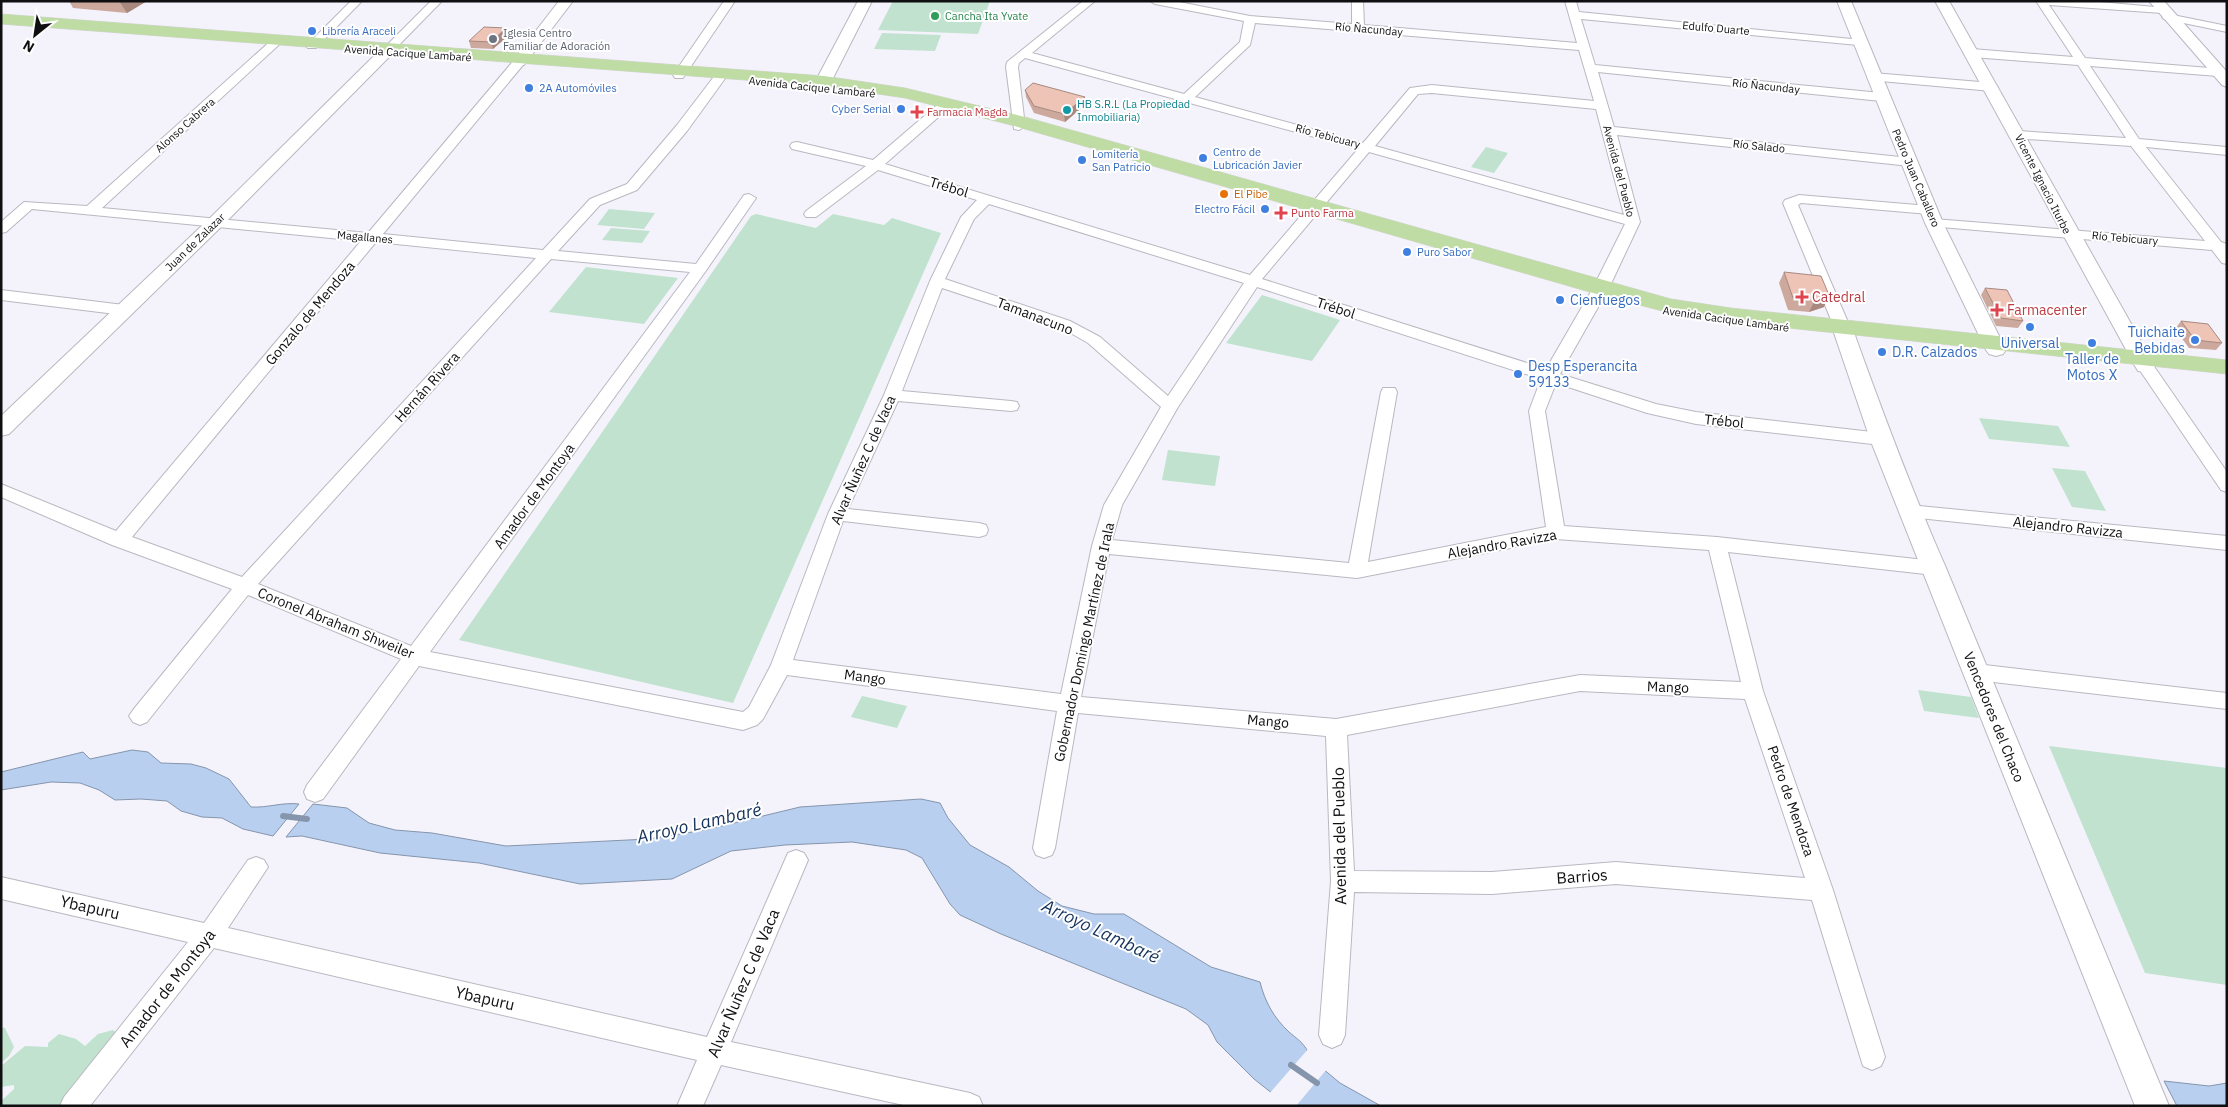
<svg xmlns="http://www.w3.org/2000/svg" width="2228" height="1107" viewBox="0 0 2228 1107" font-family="'IBM Plex Sans',sans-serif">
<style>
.green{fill:#c0e2ce}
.water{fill:#b8cfef;stroke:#8595ac}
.pier{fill:#f4f3fc}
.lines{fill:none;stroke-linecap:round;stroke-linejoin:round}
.stream{stroke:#8595ac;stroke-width:6}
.minor-casing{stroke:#b9b8c0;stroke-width:2}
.tertiary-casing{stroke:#b9b8c0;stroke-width:2}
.primary-casing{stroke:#d4d4d4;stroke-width:1}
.minor{fill:#fff;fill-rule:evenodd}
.tertiary{fill:#fff;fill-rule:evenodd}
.primary{fill:#bfdca4;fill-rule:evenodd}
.wall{fill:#cda99d}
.shaded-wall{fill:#a78980}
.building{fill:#eec4b7;stroke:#a78980}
.leisure-dot{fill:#2e9e5b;stroke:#fff;stroke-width:2}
.shop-dot{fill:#3f7fe0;stroke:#fff;stroke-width:2}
.worship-dot{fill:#6b7280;stroke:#fff;stroke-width:2}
.culture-dot{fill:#0f9aa8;stroke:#fff;stroke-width:2}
.health-dot{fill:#e0444e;stroke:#fff;stroke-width:2}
.food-dot{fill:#e8710a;stroke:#fff;stroke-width:2}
.labels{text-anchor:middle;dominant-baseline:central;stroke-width:4;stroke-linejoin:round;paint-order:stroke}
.far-leisure-label{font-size:11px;fill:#27864d;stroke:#fff;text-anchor:start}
.far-street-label{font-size:11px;fill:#0f0e11;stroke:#fff}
.far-shop-label{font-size:11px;fill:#366cbe;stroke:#fff;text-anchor:start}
.far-worship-label{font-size:11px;fill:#5b616d;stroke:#fff;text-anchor:start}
.far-culture-label{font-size:11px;fill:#0d838f;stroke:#fff;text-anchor:start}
.far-health-label{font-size:11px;fill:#be3a42;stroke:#fff;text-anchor:start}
.far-food-label{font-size:11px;fill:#c56008;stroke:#fff;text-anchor:start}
.street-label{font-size:14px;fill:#0f0e11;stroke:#fff}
.health-label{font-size:14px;fill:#be3a42;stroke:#fff;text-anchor:start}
.shop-label{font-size:14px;fill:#366cbe;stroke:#fff;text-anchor:start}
.near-street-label{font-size:16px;fill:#0f0e11;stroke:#fff}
.near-water-label{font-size:18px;font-style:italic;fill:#14325b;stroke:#fff}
</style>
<rect width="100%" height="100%" fill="#f4f3fc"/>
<path class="green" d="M893 1H990L978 34 878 30Z
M882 33 941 35 935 51 874 49Z
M1486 147 1508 153 1494 173 1471 167Z
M609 209 655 213 644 229 597 225Z
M756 214 816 228 833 214 884 225 892 218 941 233 733 703 459 640 751 216Z
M611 228 650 231 642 243 602 240Z
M586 267 678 278 644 324 549 312Z
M1262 295 1340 320 1312 361 1226 343Z
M1979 418 2058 426 2070 447 1989 439Z
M1168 450 1220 456 1215 486 1162 480Z
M2052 468 2085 471 2106 511 2072 507Z
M1918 690 1971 697 1979 718 1924 711Z
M862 696 907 706 897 728 851 717Z
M2049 746 2227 768V985L2145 973Z
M1 1027 5 1028 14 1047 9 1056 1 1063Z
M113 1030 123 1038 76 1106H1V1101L14 1089V1085L1 1087V1066L25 1046 48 1047V1043L59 1034 76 1039 85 1046 98 1034Z"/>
<path class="water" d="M132 750 148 752 161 763 191 764 206 768 229 779 251 807C268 808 282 802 299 804L273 836 243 829 222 818 202 817 181 811 167 801 141 799 115 800 99 790 80 783 51 782 1 790V772L83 752 90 759Z
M921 799 940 803 948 818 970 845 1009 867 1038 891 1062 906 1094 914H1124L1211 967 1260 982C1265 1002 1274 1018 1289 1032 1297 1039 1303 1042 1308 1052L1273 1094 1254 1079 1217 1042 1208 1025 1186 1009 1001 934 960 915 950 904 922 858 906 850 852 842 785 845 731 851 672 879 580 884 479 863 380 853 302 836 286 837 313 804 347 808 369 823 395 830 432 833 506 846 648 839 705 830 800 807Z
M1322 1068 1340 1083 1381 1106H1294Z
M2164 1081 2209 1086 2227 1083V1106H2177Z"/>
<path class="pier" d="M1309 1048 1310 1053 1275 1096H1271L1269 1094Z
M1320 1066H1323L1327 1069 1296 1106H1291Z"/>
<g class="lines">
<path class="stream" d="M283 816 307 819
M1291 1065 1317 1083"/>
<defs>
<path id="minor" d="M351 1H362L316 48H308L306 46Z
M431 1H442L395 49H387L385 47Z
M724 1H735L683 78H675L673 75Z
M1083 1H1095L1032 53 1184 94 1240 42 1244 21 1155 4 1150 1H1174L1250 16 1352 24V1H1363L1364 25 1577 43 1565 1H1576L1579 12 1862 40 1864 42 1862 44 1858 45 1581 19 1595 65 1881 93 1887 97 1881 101 1598 72 1614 127 1910 158 1917 162 1910 166 1617 135 1640 222 1609 288 1560 374 1656 404 1696 412 1881 433 1887 435 1890 439 1887 443 1881 445 1696 424 1647 413 1556 383 1545 411 1564 526 1717 537 1934 561 1941 563 1943 568 1941 573 1934 575 1728 552 1763 691 1833 890 1885 1057 1881 1066 1872 1070 1863 1066 1812 900 1616 884 1492 894 1354 892 1345 1035 1341 1044 1332 1048 1323 1044 1319 1035 1331 881 1326 736 1078 713 1055 848 1052 855 1044 858 1036 855 1033 848 1057 711 787 675 763 719 757 725 743 730 419 666 323 799 315 802 307 799 304 792 307 785 401 659 248 595 147 722 140 725 133 722 129 716 133 710 232 589 112 545 1 497V484L116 531 361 241 32 209 6 232 1 233V222L24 202 87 206 275 37 279 36 285 39 283 41 102 208 368 233 515 59H523L525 62 523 65 383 234 543 250 590 199 627 184 677 125 719 70H727L729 73 687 131 637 190 600 205 558 251 696 264 744 195 749 194 756 198 705 272 430 652 743 712 749 707 771 665 828 514 884 395 930 281 961 217 977 200 878 170 816 217H806L804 214 806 211 866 166 792 149 790 146 792 143 797 142 873 160 943 100H951L953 103 951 106 885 164 1250 275 1358 149 1025 58 1019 63 1018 67 1025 126 1019 130 1014 129 1006 67 1007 62ZM1255 23 1579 50 1594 101 1432 85 1410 88 1363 143 1195 97 1250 45ZM1432 93 1596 109 1624 215 1375 146 1418 94ZM1369 152 1625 224 1593 288 1546 369 1262 279ZM989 204 1244 283 1168 396 1100 337 1070 321 945 279 974 219ZM376 242 536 258 242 577 132 537ZM551 259 690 272 411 646 258 584ZM1257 287 1541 379 1529 411 1546 527 1368 562 1397 392 1395 388H1383L1381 392 1349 563 1112 540 1122 505 1178 407ZM942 288 1060 327 1088 343 1161 407 1104 505 1092 546 1061 694 793 660 843 521 979 537 986 535 988 530 986 525 979 523 848 509 898 401 1011 411 1017 410 1019 406 1017 402 1011 401 902 391ZM1556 539 1709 550 1741 682 1580 675 1336 719 1081 697 1109 554 1357 578ZM1580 691 1745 699 1805 878 1616 862 1492 872 1354 871 1347 735Z
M2036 1H2089L2166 8 2168 10 2166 12 2162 13 2049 5 2085 58 2222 69 2224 72 2218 76 2090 66 2139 139 2227 147V155L2146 147 2221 242 2227 244V264L2222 263 2212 250 1929 226 1927 223 1929 220 1934 219 2205 241 2131 146 2013 138 2012 135 2018 131 2126 138 2078 65 1972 57 1966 53 1972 49 2073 57Z
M2168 14 2227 26V32L2164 19 2162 17Z
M1873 73 1992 83 1998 87 1992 91 1869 80 1867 77Z
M1799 195 1929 206 1936 210 1929 214 1801 203 1798 205 1850 327 1848 330H1836L1834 327 1783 203 1785 200Z
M1 290 124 305 129 307 132 310 129 313 124 315 1 300Z
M2145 361 2151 362 2227 472V492L2221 490 2137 366 2139 362Z
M1909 505 2227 536V550L1909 517 1903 516 1900 511 1903 506Z
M1976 664 2227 693V709L1976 680 1969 678 1966 672 1969 666Z
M796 850 804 853 808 860 731 1042 970 1093 979 1097 983 1106H908L721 1065 703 1106H677L697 1060 214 948 90 1106H60L64 1097 188 942 1 899V877L204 923 248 860 256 857 264 860 268 867 228 928 707 1037 788 853Z"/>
<path id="tertiary" d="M559 1H573L524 65H514L512 62 514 59Z
M858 1H872L829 86 826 89H816L813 86Z
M1837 1H1851L1943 223 2006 350 2003 354 1996 356 1989 354 1986 350 1925 223Z
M1935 1H1949L2155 366 2152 371 2145 372 2138 371 2135 366Z
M2149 1H2164L2227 72V87L2222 85Z
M391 43 396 44 398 47 396 50 221 227 9 434 1 436V416L209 219 386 44Z
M1842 321 1849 323 1852 327C1881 408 1911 489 1946 568L2169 1106H2135L1870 439 1832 327 1835 323Z"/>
<path id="primary" d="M1 14 824 76 905 88 1025 117 1671 299 1731 308 2227 360V374L1731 322 1670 313 1593 293 1011 125 905 98 824 86 1 24Z"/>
</defs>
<use href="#minor" class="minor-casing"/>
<use href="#tertiary" class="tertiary-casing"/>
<use href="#primary" class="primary-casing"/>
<use href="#minor" class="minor"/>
<use href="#tertiary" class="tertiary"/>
<use href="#primary" class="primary"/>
</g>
<path class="wall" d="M69 1H147L127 13 73 8Z
M506 28 509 35 493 49 471 48 469 41Z
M1025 90 1086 104 1065 122 1034 113 1026 97Z
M1784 272 1829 295 1824 307 1809 312 1788 310 1779 283Z
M1985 288 2023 321 2018 328 1996 326 1981 295Z
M2181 321 2222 343 2216 350 2189 348 2175 329Z"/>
<path class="shaded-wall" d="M119 1H147L127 13Z
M506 28 509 35 493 49 491 42Z
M1085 97 1086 104 1065 122 1064 114Z
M1829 295 1824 307 1809 312 1815 300Z"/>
<path class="building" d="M484 27 506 28 491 42 469 41Z
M1033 83 1085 97 1064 114 1034 106 1025 90Z
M1784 272 1821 276 1829 295 1815 300 1793 298Z
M1985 288 2007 290 2023 321 2001 318Z
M2181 321 2208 324 2222 343 2195 340Z"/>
<circle class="leisure-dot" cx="935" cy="16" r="5"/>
<g class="shop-dot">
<circle cx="312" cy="31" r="5"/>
<circle cx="529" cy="88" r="5"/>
<circle cx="901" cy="109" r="5"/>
<circle cx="1203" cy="158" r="5"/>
<circle cx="1082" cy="160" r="5"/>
<circle cx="1265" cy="209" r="5"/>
<circle cx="1407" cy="252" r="5"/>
<circle cx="1560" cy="300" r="5"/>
<circle cx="2030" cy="327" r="5"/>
<circle cx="2195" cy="340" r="5"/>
<circle cx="2092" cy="343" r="5"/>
<circle cx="1882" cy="352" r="5"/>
<circle cx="1518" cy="374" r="5"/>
</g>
<circle class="worship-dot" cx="493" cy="39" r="5"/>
<circle class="culture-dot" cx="1067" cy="110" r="5"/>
<g class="health-dot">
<path d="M914.5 104.5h5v5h5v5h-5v5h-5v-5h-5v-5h5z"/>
<path d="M1278.5 205.5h5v5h5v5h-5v5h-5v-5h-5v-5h5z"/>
<path d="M1799.5 289.5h5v5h5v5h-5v5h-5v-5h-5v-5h5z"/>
<path d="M1994.5 302.5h5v5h5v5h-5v5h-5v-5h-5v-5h5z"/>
</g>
<circle class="food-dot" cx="1224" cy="194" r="5"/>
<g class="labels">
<g class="far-leisure-label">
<text x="945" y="16">Cancha Ita Yvate</text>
</g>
<g class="far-street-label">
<text transform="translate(1716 28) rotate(5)">Edulfo Duarte</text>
<text transform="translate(1369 29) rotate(5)">Río Ñacunday</text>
<text transform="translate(408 53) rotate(4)">Avenida Cacique Lambaré</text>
<text transform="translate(1766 86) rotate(6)">Río Ñacunday</text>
<text transform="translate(812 87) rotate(6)">Avenida Cacique Lambaré</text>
<text transform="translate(185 125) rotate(-42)">Alonso Cabrera</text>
<text transform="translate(1328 136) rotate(15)">Río Tebicuary</text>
<text transform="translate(1759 146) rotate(6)">Río Salado</text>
<text transform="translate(1619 171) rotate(75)">Avenida del Pueblo</text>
<text transform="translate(1916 178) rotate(67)">Pedro Juan Caballero</text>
<text transform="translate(2043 184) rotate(63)">Vicente Ignacio Iturbe</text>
<text transform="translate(365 237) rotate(5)">Magallanes</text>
<text transform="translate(2125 238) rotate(5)">Río Tebicuary</text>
<text transform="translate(195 242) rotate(-44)">Juan de Zalazar</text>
<text transform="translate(1726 319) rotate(8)">Avenida Cacique Lambaré</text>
</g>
<g class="far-shop-label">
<text x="322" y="31">Librería Araceli</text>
<text x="539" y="88">2A Automóviles</text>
<text x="891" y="109" text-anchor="end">Cyber Serial</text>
<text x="1213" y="152">Centro de<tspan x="1213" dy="13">Lubricación Javier</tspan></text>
<text x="1092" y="154">Lomitería<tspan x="1092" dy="13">San Patricio</tspan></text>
<text x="1255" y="209" text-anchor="end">Electro Fácil</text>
<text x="1417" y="252">Puro Sabor</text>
</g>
<g class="far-worship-label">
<text x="503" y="33">Iglesia Centro<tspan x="503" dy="13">Familiar de Adoración</tspan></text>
</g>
<g class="far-culture-label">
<text x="1077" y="104">HB S.R.L (La Propiedad<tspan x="1077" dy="13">Inmobiliaria)</tspan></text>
</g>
<g class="far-health-label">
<text x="927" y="112">Farmacia Magda</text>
<text x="1291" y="213">Punto Farma</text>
</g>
<g class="far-food-label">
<text x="1234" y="194">El Pibe</text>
</g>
<g class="street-label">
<text transform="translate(949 187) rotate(17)">Trébol</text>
<text transform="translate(1336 308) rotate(18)">Trébol</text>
<text transform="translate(310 313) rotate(-50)">Gonzalo de Mendoza</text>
<text transform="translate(1035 316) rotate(21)">Tamanacuno</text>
<text transform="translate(427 387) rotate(-48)">Hernán Rivera</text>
<text transform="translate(1724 421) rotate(6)">Trébol</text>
<text transform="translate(863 460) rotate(-66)">Alvar Ñuñez C de Vaca</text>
<text transform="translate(534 496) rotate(-54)">Amador de Montoya</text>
<text transform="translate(2068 527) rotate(6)">Alejandro Ravizza</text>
<text transform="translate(1502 544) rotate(-10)">Alejandro Ravizza</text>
<text transform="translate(336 623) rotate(22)">Coronel Abraham Shweiler</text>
<text transform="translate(1084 642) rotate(-78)">Gobernador Domingo Martínez de Irala</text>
<text transform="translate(865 677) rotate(8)">Mango</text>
<text transform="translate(1668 687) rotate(2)">Mango</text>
<text transform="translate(1994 717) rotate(68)">Vencedores del Chaco</text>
<text transform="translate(1268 721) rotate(5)">Mango</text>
<text transform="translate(1791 801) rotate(71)">Pedro de Mendoza</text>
</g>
<g class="health-label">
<text x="1812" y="297">Catedral</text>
<text x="2007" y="310">Farmacenter</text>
</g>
<g class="shop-label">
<text x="1570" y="300">Cienfuegos</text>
<text x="2185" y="332" text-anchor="end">Tuichaite<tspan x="2185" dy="16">Bebidas</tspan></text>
<text x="2030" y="343" text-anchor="middle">Universal</text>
<text x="1892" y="352">D.R. Calzados</text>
<text x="2092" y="359" text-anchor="middle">Taller de<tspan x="2092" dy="16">Motos X</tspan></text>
<text x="1528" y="366">Desp Esperancita<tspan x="1528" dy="16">59133</tspan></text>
</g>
<g class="near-street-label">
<text transform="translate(1339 836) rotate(-91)">Avenida del Pueblo</text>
<text transform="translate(1582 876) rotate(-4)">Barrios</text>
<text transform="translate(90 907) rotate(13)">Ybapuru</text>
<text transform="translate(743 983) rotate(-67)">Alvar Ñuñez C de Vaca</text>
<text transform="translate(167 988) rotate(-52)">Amador de Montoya</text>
<text transform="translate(485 998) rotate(13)">Ybapuru</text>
</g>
<g class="near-water-label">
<text transform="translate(699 823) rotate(-13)">Arroyo Lambaré</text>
<text transform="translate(1101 931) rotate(25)">Arroyo Lambaré</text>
</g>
</g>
<rect width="2228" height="1107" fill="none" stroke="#0f0e11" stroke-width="5"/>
<g transform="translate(35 35) rotate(210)" stroke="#ffffff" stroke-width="4" paint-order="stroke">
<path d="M0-4L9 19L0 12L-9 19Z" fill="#0f0e11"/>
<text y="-8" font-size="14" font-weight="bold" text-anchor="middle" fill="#0f0e11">N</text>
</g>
</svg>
